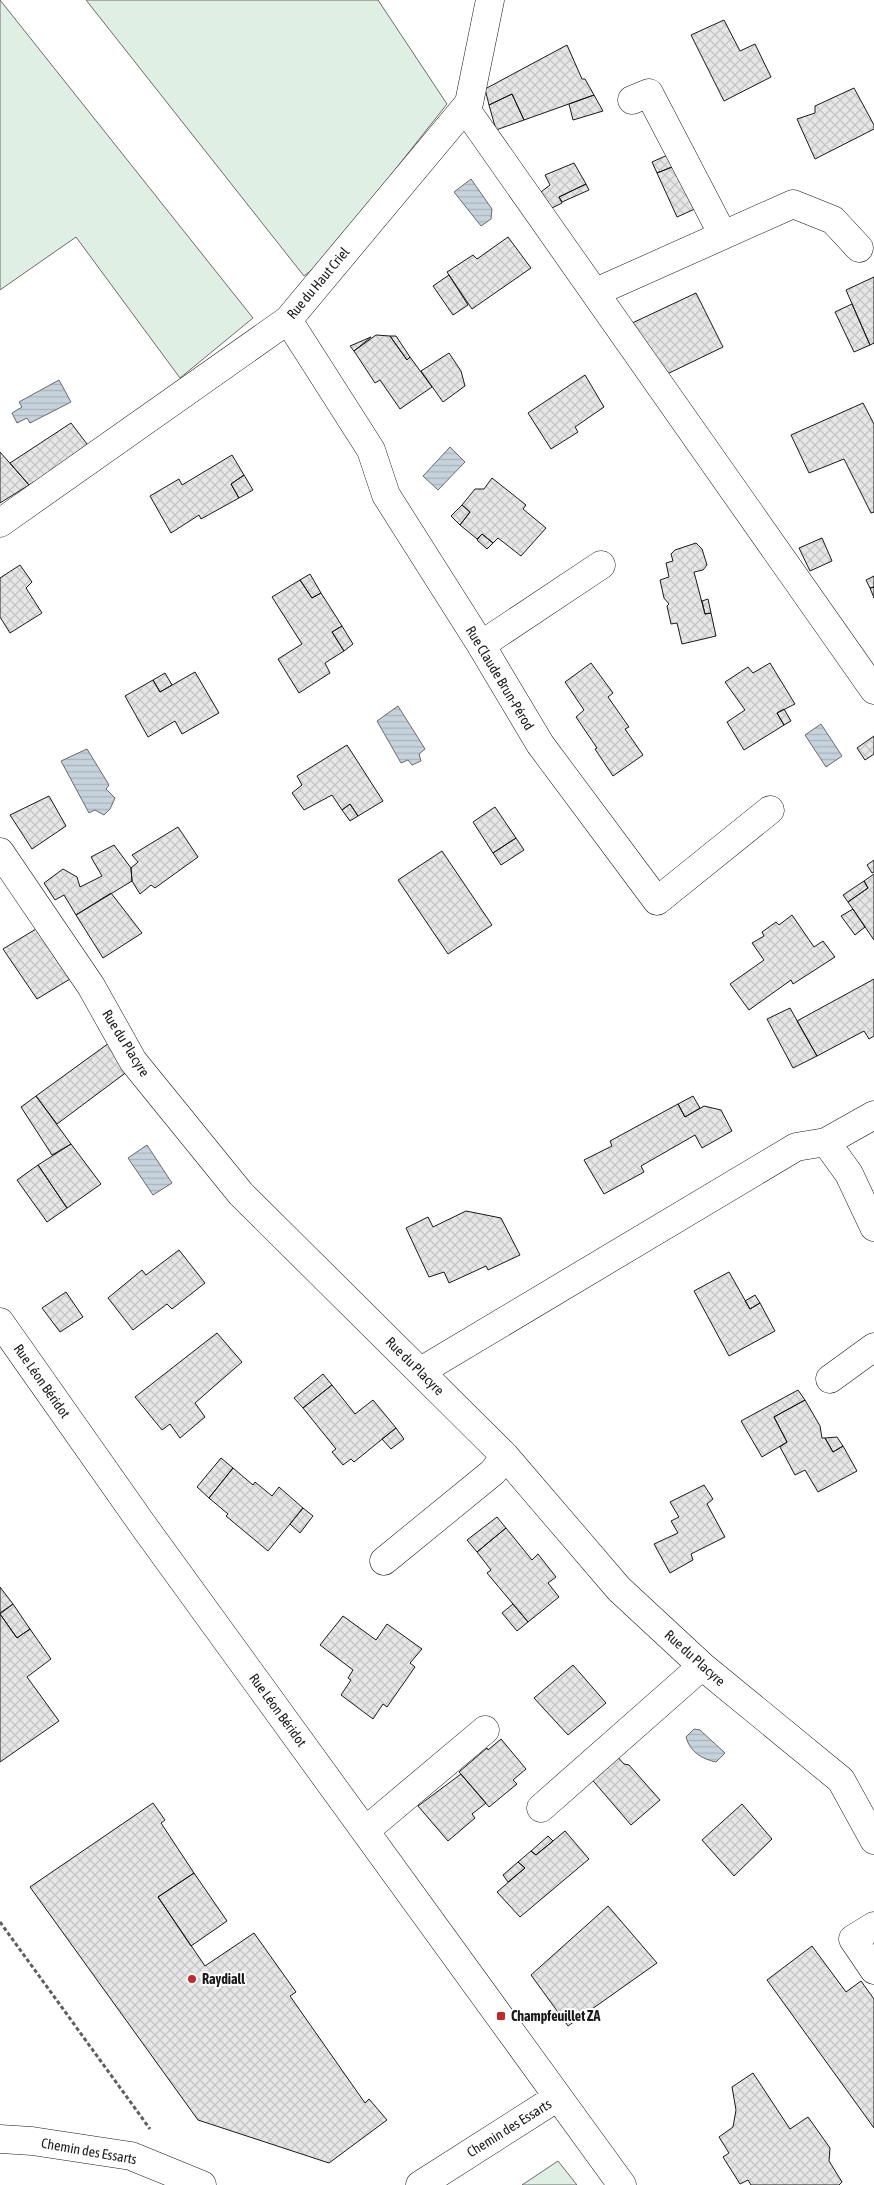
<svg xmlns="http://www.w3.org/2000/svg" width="874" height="2185" viewBox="0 0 874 2185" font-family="'Asap Condensed',sans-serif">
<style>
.green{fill:#e0efe3;stroke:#6a6a6a}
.water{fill:url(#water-rules);stroke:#6a6a6a}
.building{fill:url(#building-cross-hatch);stroke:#1a1a1a}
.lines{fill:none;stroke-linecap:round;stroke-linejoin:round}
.minor-casing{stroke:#1a1a1a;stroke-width:29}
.path{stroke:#5f5f5f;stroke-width:3;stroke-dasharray:4 2.5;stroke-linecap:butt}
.minor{stroke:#fff;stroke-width:28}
.poi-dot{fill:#c62828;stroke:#fff;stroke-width:2}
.labels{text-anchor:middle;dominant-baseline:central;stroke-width:4;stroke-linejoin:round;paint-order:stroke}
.street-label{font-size:14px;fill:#1a1a1a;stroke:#fff}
.poi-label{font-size:14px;font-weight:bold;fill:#1a1a1a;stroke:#fff;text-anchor:start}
</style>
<defs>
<pattern id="water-rules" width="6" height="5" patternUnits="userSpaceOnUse" patternTransform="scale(1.25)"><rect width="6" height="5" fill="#c6d2dc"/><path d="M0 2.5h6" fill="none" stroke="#aab4bc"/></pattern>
<pattern id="building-cross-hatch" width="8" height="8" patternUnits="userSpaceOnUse" patternTransform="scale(1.25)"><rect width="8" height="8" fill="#e6e6e6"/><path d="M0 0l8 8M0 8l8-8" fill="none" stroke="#c5c5c5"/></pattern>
</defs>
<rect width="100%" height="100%" fill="#fff"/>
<path class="green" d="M0 0 253 318 180 378 76 237 0 290Z
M86 0H378L447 104 322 262 304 276Z
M558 2161 577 2185H522Z"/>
<path class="water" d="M471 179 492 209 491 219 481 226 454 192Z
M59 380 71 402 30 423 27 418 17 423 12 413 22 407 19 402Z
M450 447 465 462 438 490 423 476Z
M398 706 425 749 419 754 421 761 412 765 408 760 401 763 377 721Z
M821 724 842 756 826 767 805 735Z
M87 749 109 785 106 789 115 798 110 809 104 815 95 810 89 813 61 761Z
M147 1145 172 1183 153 1195 128 1158Z
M694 1729 700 1730 725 1753 716 1762C702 1759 690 1752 686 1737Z"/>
<path class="building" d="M724 20 740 51 755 44 771 77 724 101 691 35Z
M567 45 582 79H585L594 95 524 120 512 94 489 105 485 89Z
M854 88 874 125V129L815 159 797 119 815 113V106Z
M512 94 524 120 496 130 489 105Z
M594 95 603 111 573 120 569 104Z
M672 153 677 165 657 173 652 162Z
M574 163 586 184 559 197 562 203 552 208 541 192 550 185 545 175Z
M677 165 697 208 677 217 657 173Z
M586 184 589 190 562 202 559 197Z
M508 237 531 268 472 309 447 272 473 255 477 259Z
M449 275 468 305 453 315 433 286Z
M874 277V343L870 345 846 290Z
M696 293 723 347 663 376 628 325Z
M852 304 870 345 854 352 835 312Z
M376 335 390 336 407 360 410 357 432 387 400 409 380 380 375 383 354 351Z
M390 336H396L410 357 407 360Z
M371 337 354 351 350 346Z
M449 353 461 371 465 386 443 402 421 371Z
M585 375 604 407 575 427 578 432 551 449 528 413Z
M863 403 874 424V512L871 513 844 459 809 473 791 435Z
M71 423 90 448 29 485 10 463Z
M0 452 29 485 0 503Z
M232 455 244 475 231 484 239 498 201 519 199 515 171 533 150 496 179 479 182 485Z
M244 475 253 490 239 498 231 484Z
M492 478 526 505 523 509 546 528 521 556 498 538 493 543 482 534 477 539 460 525 470 512 462 505 475 489H484Z
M462 505 470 512 460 525 451 516Z
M482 534 493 543 487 549 477 540Z
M822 538 832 561 810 571 799 548Z
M696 543 702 549 707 565 703 570 694 572 705 614 711 613 716 636 682 644 677 623 671 624 667 606 669 604 664 598 660 580 669 577 666 563 673 561 671 554 675 550Z
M20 565 32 582 26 588 42 613 10 633 0 617V578Z
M310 574 321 593 312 598 300 580Z
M874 576V587L870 588 866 580Z
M300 580 312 598 321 593 342 626 332 632 344 651 325 663 330 673 299 693 278 659 302 644 272 597Z
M874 587V598L870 588Z
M708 599 711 613 705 614 702 601Z
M342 626 353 644 344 651 332 632Z
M591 663 613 693 608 697 629 727 625 729 643 755 613 776 595 749 597 748 576 717 584 710 565 682Z
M770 663 795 704 777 713 784 725 744 750 727 722 745 710 725 682 748 667 753 673Z
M195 672 219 713 182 734 175 721 148 737 125 696 153 680 160 692Z
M165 673 172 685 160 692 153 680Z
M784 709 791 721 784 725 777 713Z
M874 736V754L865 760 857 748Z
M347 745 383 801 358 816 350 804 342 810 332 795 304 810 292 793 302 785 297 776Z
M49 796 66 826 32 849 10 815Z
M350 804 358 816 350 821 342 810Z
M495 807 516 838 493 853 473 822Z
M178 827 198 857 155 888 151 885 140 894 132 881 131 868 138 862 132 855Z
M516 838 524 850 501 865 493 853Z
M114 845 131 868 132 881 76 915 64 895 55 900 44 883 63 869 77 877 80 887 102 876 91 857Z
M442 851 492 925 448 954 398 880Z
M874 860V872L872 873 867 865Z
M874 874V940L848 902 868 888 864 881Z
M864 881 868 888 848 902 843 895Z
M111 893 142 933 103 958 76 915Z
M853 909 865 927 855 935 841 916Z
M792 915 814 947 823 941 835 957 793 984 791 980 749 1010 730 984 764 960 752 943 764 936 762 932 776 922 779 925Z
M36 929 70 979 37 999 3 949Z
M874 979V1036L869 1039 864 1031 817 1056 797 1021Z
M790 1008 817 1056 793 1068 767 1019Z
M109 1043 128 1071 57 1124 36 1096Z
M36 1096 71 1144 52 1155 21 1107Z
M693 1096 700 1108 685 1117 678 1104Z
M678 1104 685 1117 704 1106 721 1110 732 1131 702 1148 695 1135 641 1166 644 1172 604 1194 584 1160 612 1146 610 1141Z
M71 1144 101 1184 67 1208 38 1165Z
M38 1165 67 1208 47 1222 17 1180Z
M466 1211 501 1218 520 1255 488 1270 486 1266 449 1283 444 1272 429 1277 406 1228 428 1217 433 1227Z
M179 1250 205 1283 172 1309 167 1304 133 1330 108 1298 142 1270 146 1275Z
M729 1272 750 1309 760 1303 775 1331 729 1356 694 1291Z
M66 1292 83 1317 60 1332 42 1308Z
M755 1295 760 1303 750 1309 745 1301Z
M217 1333 242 1362 195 1403 205 1417 180 1438 170 1424 162 1430 135 1397Z
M323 1374 332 1385 303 1408 294 1398Z
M332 1385 355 1414 373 1400 396 1428 354 1462 351 1459 343 1465 332 1452 336 1449 303 1408Z
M798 1390 805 1400 774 1417 787 1442 762 1457 741 1421Z
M805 1400 820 1426 822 1438H825L833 1452 843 1446 857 1471 818 1492 805 1470 795 1475 780 1447 787 1442 774 1417Z
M396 1428 404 1439 391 1449 382 1439Z
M837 1437 843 1446 833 1452 825 1438Z
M221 1458 233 1468 209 1498 197 1487Z
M233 1468 253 1485 255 1482 272 1496 279 1487 303 1508 268 1551 226 1516 228 1514 209 1498Z
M704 1485 713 1499 707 1504 725 1537 691 1554 693 1560 670 1573 654 1544 678 1533 671 1521 679 1517 670 1502Z
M303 1508 313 1516 300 1533 290 1524Z
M497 1517 506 1528 477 1552 467 1540Z
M506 1528 532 1560 538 1554 556 1577 548 1583 559 1597 528 1622 487 1573 491 1570 477 1552Z
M0 1587 13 1604 0 1613Z
M13 1604 30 1629 17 1638 0 1614Z
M513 1604 528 1622 517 1631 502 1613Z
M0 1614 17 1638 30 1629 51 1659 27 1677 59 1721 0 1762Z
M343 1616 376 1640 387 1624 422 1649 410 1663 415 1667 387 1707 383 1704 373 1719 341 1695 351 1680 348 1678 353 1670 320 1645Z
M573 1665 606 1703 568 1735 534 1698Z
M501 1739 526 1769 513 1780 517 1784 489 1807 459 1772 487 1748 488 1750Z
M615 1754 624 1764 629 1765 660 1800 631 1825 589 1776Z
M461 1774 486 1803 472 1814 475 1818 448 1841 418 1806Z
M153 1803 165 1820 161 1823 194 1873 158 1897 205 1966 254 1933 296 1992 290 1996 365 2103 369 2099 387 2120 329 2163 198 2120 30 1887Z
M742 1804 772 1839 734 1876 702 1840Z
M565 1831 589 1859 520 1917 497 1892 525 1868 518 1862 531 1851 536 1855Z
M548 1836 553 1841 536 1855 531 1851Z
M518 1862 525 1868 508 1882 503 1875Z
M194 1873 227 1921 191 1946 158 1897Z
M608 1906 657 1963 568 2026 531 1975Z
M812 1946 846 1992 861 1981 874 1999V2128L767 1980Z
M753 2073 790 2129 808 2117 830 2148 829 2161 842 2182 839 2185H751L748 2180 740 2184 723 2157 729 2153 719 2137 733 2127 736 2110 732 2087Z"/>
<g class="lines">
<defs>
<path id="minor" d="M632 100 649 93 723 235
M465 108 874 690
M596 292 793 204 833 220 859 248
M288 320 371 450 386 495 481 645 540 744 657 901 770 810
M0 523 288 320 469 103 490 0
M481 645 601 565
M0 852 91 986 133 1061 241 1194 505 1456 619 1589 702 1666 841 1780 874 1840
M826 1142 849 1174 874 1227
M0 1322 145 1528 622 2185
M421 1371 796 1147 826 1142 874 1115
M830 1379 874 1347
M384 1561 493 1472 505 1456
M541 1808 702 1666
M365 1831 485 1730
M874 1926 853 1939 874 1970
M0 2139 32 2141 131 2156 202 2185
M420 2185 558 2097"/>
</defs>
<use href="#minor" class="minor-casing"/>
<path class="path" d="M0 1922 150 2129"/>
<use href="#minor" class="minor"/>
</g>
<g class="poi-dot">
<circle cx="192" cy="1979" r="5"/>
<rect x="496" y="2011" width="10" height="10" rx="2.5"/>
</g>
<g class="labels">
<g class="street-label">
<text transform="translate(318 283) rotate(-50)">Rue du Haut Criel</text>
<text transform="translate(500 678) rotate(59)">Rue Claude Brun-Pérod</text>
<text transform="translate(126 1043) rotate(58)">Rue du Placyre</text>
<text transform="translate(415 1366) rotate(45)">Rue du Placyre</text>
<text transform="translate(42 1381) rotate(55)">Rue Léon Béridot</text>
<text transform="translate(695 1658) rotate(42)">Rue du Placyre</text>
<text transform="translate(278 1710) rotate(54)">Rue Léon Béridot</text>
<text transform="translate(509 2128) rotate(-32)">Chemin des Essarts</text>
<text transform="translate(89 2151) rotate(10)">Chemin des Essarts</text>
</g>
<g class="poi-label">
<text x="202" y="1979">Raydiall</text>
<text x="511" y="2016">Champfeuillet ZA</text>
</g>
</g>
</svg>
